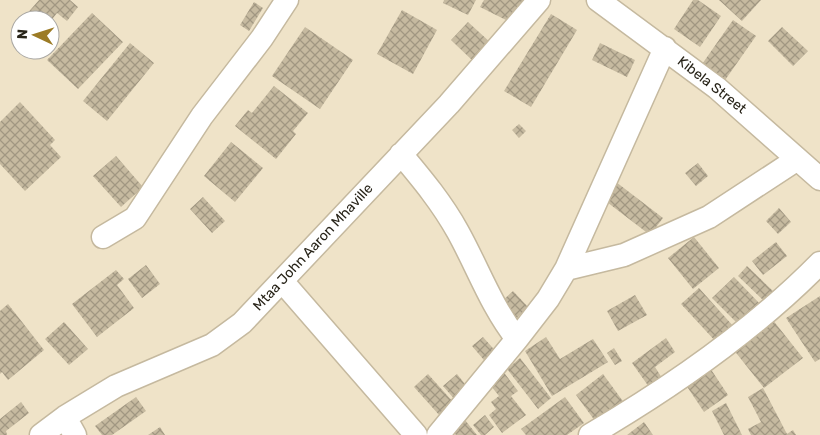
<svg xmlns="http://www.w3.org/2000/svg" width="820" height="435" viewBox="0 0 820 435" font-family="Rubik,sans-serif">
<style>
.building{fill:url(#building-cross-hatch)}
.lines{fill:none;stroke-linecap:round;stroke-linejoin:round}
.minor-casing{stroke:#c5b99f;stroke-width:25}
.minor{stroke:#fff;stroke-width:22}
.labels{text-anchor:middle;dominant-baseline:central;stroke-width:4;stroke-linejoin:round;paint-order:stroke}
.street-label{font-size:14px;fill:#282419;stroke:#fff}
</style>
<defs>
<pattern id="building-cross-hatch" width="8" height="8" patternUnits="userSpaceOnUse" patternTransform="scale(1.25)"><rect width="8" height="8" fill="#c6baa0"/><path d="M0 0l8 8M0 8l8-8" fill="none" stroke="#a19782"/></pattern>
</defs>
<rect width="100%" height="100%" fill="#efe3c8"/>
<path class="building" d="M39 0H70L78 7 67 21 57 13 50 22 30 20 25 16Z
M444 0H476L468 15 443 3Z
M484 0H525L512 23 480 7Z
M693 0H698L721 16 700 47 674 29Z
M719 0H761L742 21Z
M254 2 263 8 249 31 240 25Z
M402 10 437 30 413 74 377 54Z
M92 13 123 42 78 89 47 60Z
M551 14 577 30 531 107 504 91Z
M733 20 756 36 723 83 700 67Z
M468 22 491 43 474 62 451 40Z
M305 27 353 60 320 109 272 76Z
M782 27 808 51 793 66 768 41Z
M130 43 154 63 107 121 83 101Z
M600 43 635 60 627 77 592 60Z
M274 86 308 113 293 131 296 134 276 159 235 126 248 110 252 113Z
M20 102 55 140 50 145 61 157 25 191 0 164V122Z
M519 124 526 131 519 138 512 130Z
M231 142 263 168 235 202 204 176Z
M116 156 143 187 121 207 93 176Z
M698 163 708 176 696 186 685 173Z
M616 182 663 218 650 235 603 199Z
M203 197 225 221 212 233 190 209Z
M779 208 791 222 778 234 766 221Z
M694 237 719 268 693 289 668 258Z
M776 242 787 256 763 275 752 261Z
M146 265 160 284 142 298 128 279Z
M747 266 774 292 765 302 738 276Z
M116 270 124 279 117 285 134 308 97 337 72 304Z
M734 277 762 306 741 327 712 298Z
M699 288 734 327 717 343 681 304Z
M513 291 528 307 517 318 501 302Z
M635 295 647 315 618 331 607 311Z
M820 296V359L815 362 786 318Z
M8 304 44 350 8 380 2 372 0 374V311Z
M772 319 803 358 764 388 733 349Z
M64 322 88 349 69 365 45 339Z
M483 337 500 356 489 366 472 346Z
M546 337 560 359 593 339 608 362 552 396 525 351Z
M666 338 675 352 655 367 662 378 649 387 632 363Z
M614 348 622 361 615 365 607 353Z
M520 358 551 398 538 409 507 369Z
M708 365 728 395 704 412 684 382Z
M502 370 518 391 511 396 526 415 502 433 489 415 496 409 491 402 499 396 487 381Z
M428 374 454 403 440 416 414 387Z
M457 374 469 389 456 401 443 386Z
M603 374 625 404 598 425 576 395Z
M763 388 787 434 793 430 796 435H751L748 429 761 422 748 397Z
M136 397 146 411 112 435H102L95 426Z
M565 397 584 423 567 435H526L521 429Z
M21 402 29 413 6 431 7 435H0V419Z
M726 403 742 435H724L712 411Z
M485 415 494 427 485 435H481L473 425Z
M465 420 477 435H456L452 430Z
M644 422 653 435H627Z
M160 427 165 435H148Z"/>
<g class="lines">
<defs>
<path id="minor" d="M598 0 717 88 820 179
M401 154C422 179 442 203 458 232 478 268 491 306 517 339
M103 237 135 218 202 116 262 38 287 0
M566 269 624 255 709 217 796 160
M282 281 416 435
M65 417 75 435
M41 435 65 417 116 386 212 345 242 323 449 104 539 0
M438 435 517 339 548 299 566 269 665 48
M590 435C672 387 753 331 820 263"/>
</defs>
<use href="#minor" class="minor-casing"/>
<use href="#minor" class="minor"/>
</g>
<g class="labels">
<g class="street-label">
<text transform="translate(712 85) rotate(38)">Kibela Street</text>
<text transform="translate(313 247) rotate(-47)">Mtaa John Aaron Mhaville</text>
</g>
</g>
<g transform="translate(35 35) rotate(274)"><circle r="24" fill="#ffffff" stroke="#a9a7a3"/>
<path d="M0-4L9 19L0 12L-9 19Z" fill="#9c7b25"/>
<text y="-8" font-size="14" font-weight="bold" text-anchor="middle" fill="#282419">N</text>
</g>
</svg>
